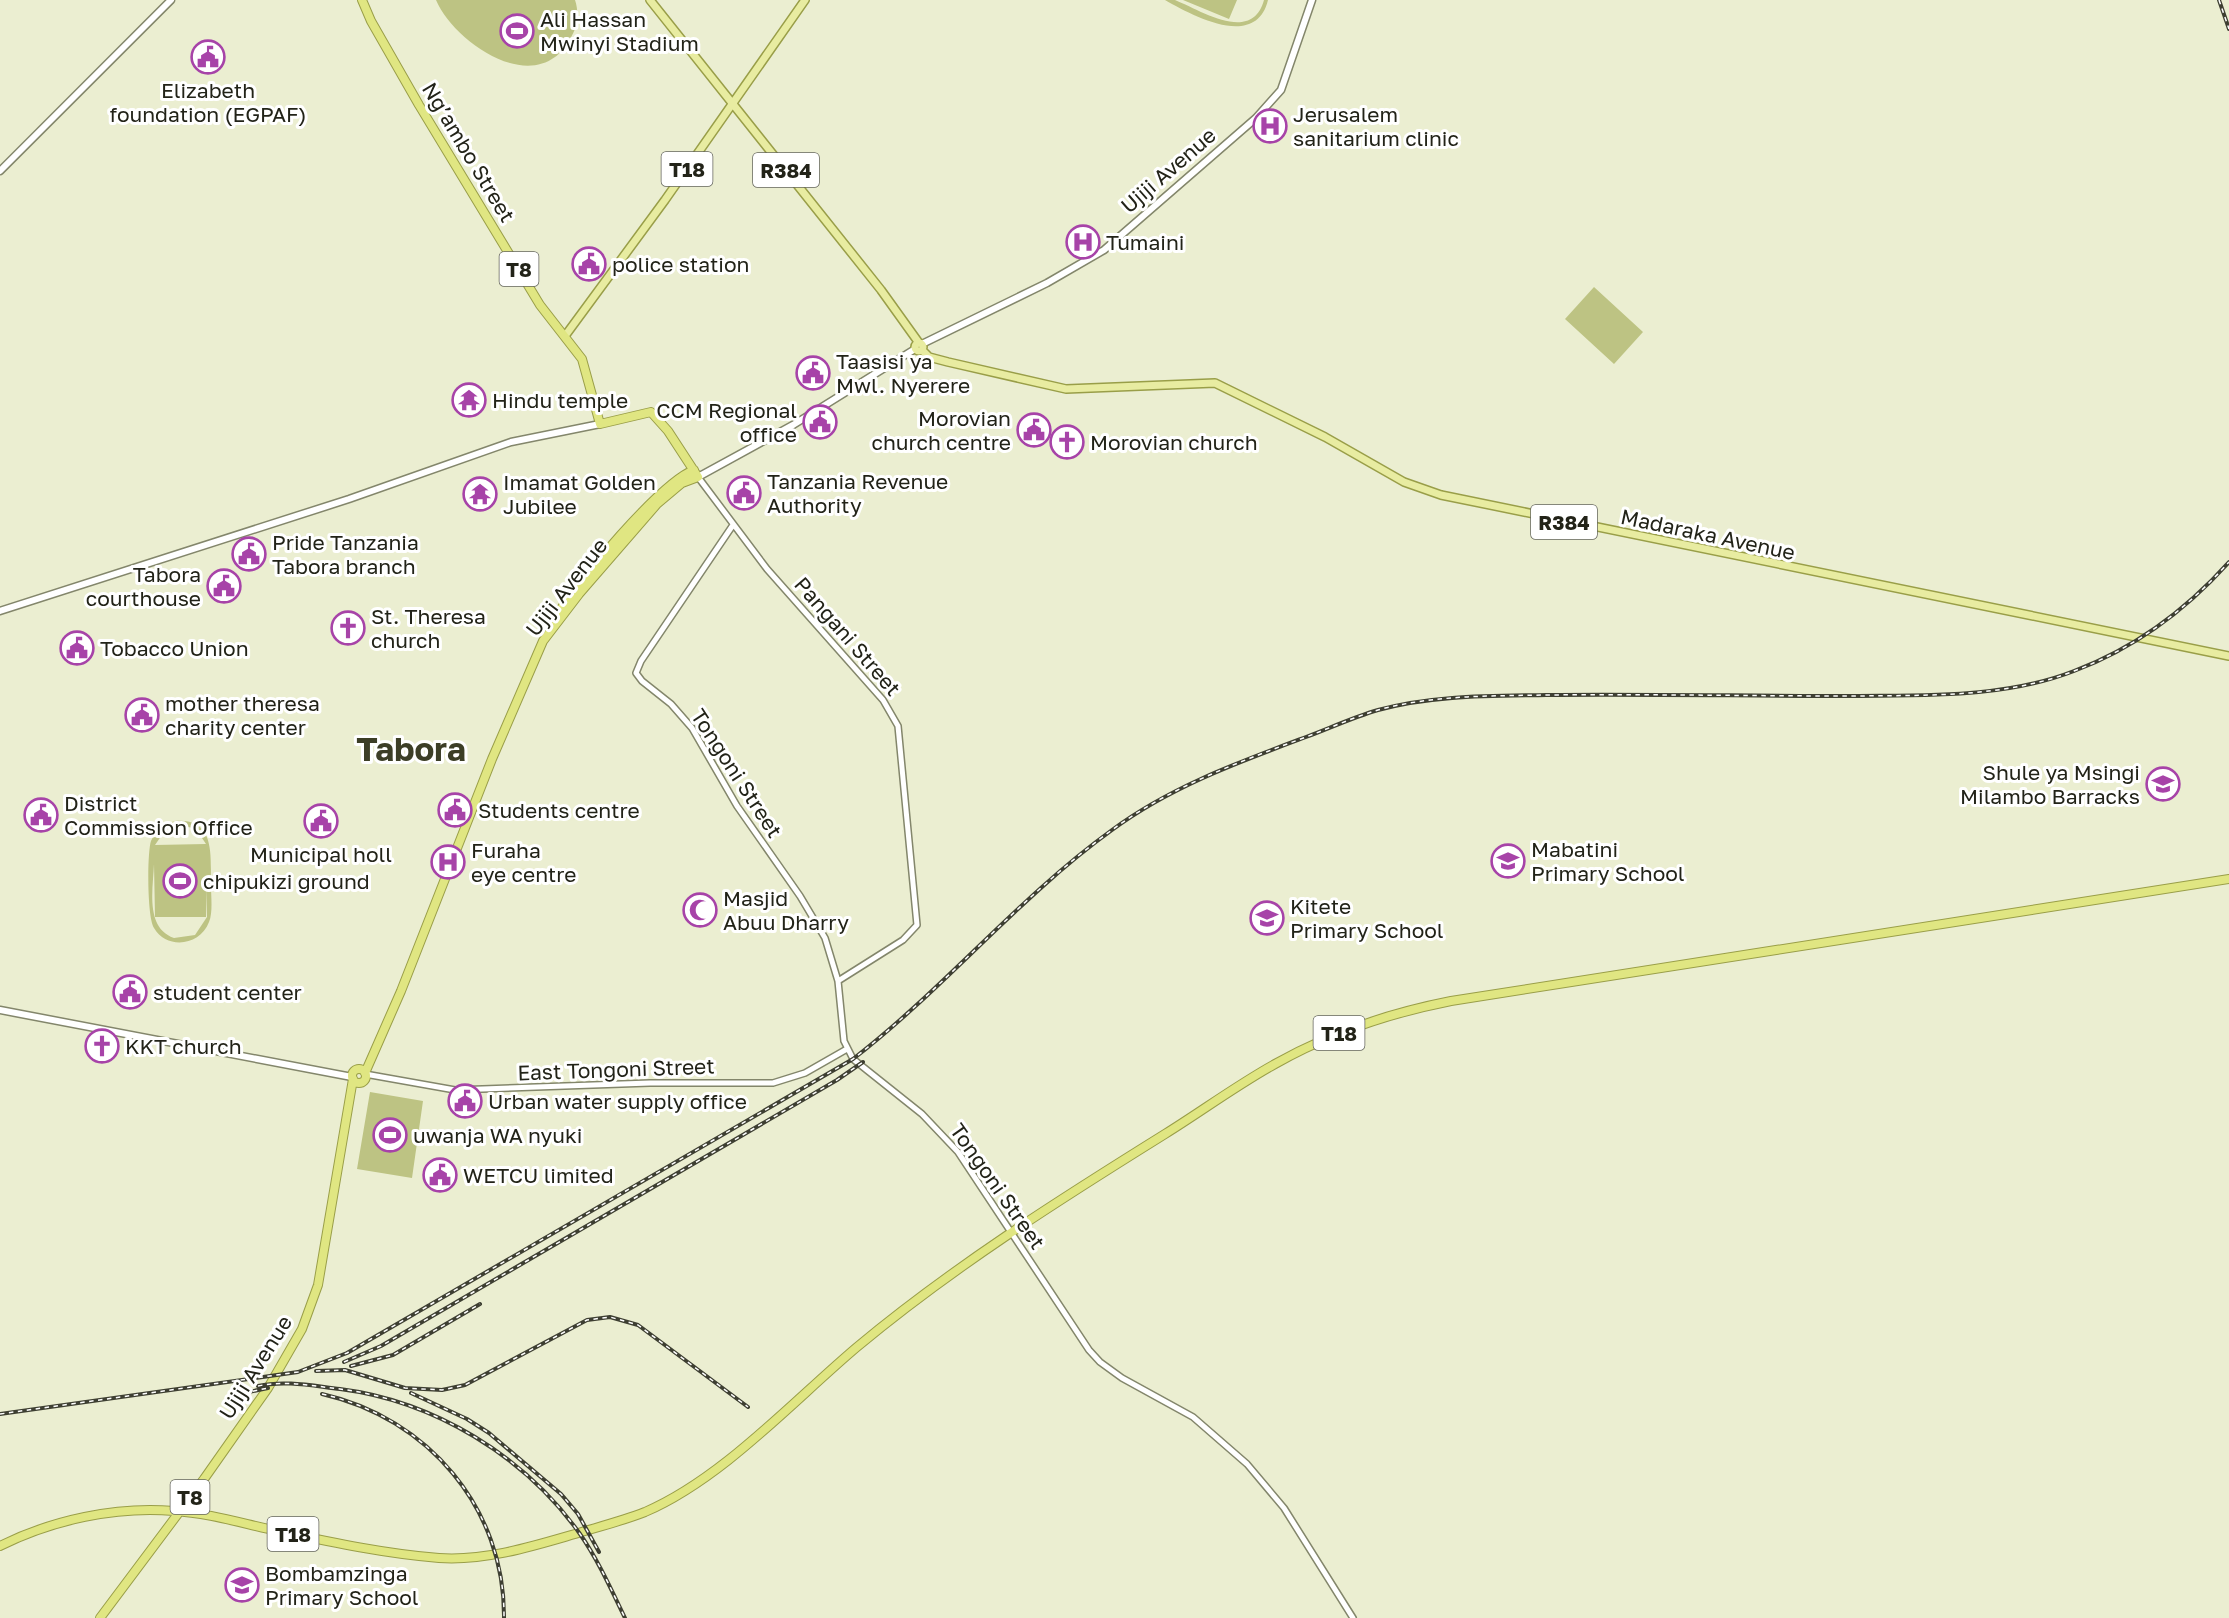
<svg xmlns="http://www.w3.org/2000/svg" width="2229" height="1618" viewBox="0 0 2229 1618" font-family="'Golos Text',sans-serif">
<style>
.pitch{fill:#bdc383;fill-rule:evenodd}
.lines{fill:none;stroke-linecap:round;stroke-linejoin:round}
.tertiary-casing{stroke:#83866b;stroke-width:8}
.secondary-casing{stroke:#83866b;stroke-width:9}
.primary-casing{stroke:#999e48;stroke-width:10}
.trunk-casing{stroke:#999e48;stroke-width:10}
.tertiary{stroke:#fff;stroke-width:5}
.secondary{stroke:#fff;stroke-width:6}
.primary{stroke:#e8eca1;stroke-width:7}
.trunk{stroke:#e0e682;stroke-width:8}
.rail-casing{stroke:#3e3f32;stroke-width:4}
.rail{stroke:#fff;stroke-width:1.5;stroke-dasharray:4.5;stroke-linecap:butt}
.labels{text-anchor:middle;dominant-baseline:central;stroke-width:6;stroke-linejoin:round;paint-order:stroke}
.shield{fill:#fff;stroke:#64655d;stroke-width:1.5}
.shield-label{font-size:20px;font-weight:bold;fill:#222318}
.poi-label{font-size:21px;fill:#222318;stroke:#fff;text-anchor:start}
.street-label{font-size:21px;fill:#222318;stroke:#fff}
.town-label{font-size:33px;font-weight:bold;fill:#3c3e26;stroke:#fff}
</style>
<rect width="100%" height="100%" fill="#ebeed1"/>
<path class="pitch" d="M436 0H575C580 15 577 31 567 43 564 47 560 54 555 57 516 86 451 36 436 0Z
M1165 0H1175C1202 11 1252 44 1264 0H1268C1256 50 1193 16 1165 0Z
M1183 0H1237L1229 19Z
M1594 287 1643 332 1614 364 1565 319Z
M175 821C217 818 210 857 211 886 211 897 213 912 209 922 200 946 167 950 154 928 147 917 147 853 151 841 156 830 164 824 175 821ZM181 825 196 829 206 844 155 845 166 829ZM154 864 155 917H206L207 889V917L195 935 174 938C145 928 153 889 154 864Z
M370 1092 423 1101 412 1178 357 1169Z"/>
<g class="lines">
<defs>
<path id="tertiary" d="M698 477 767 569 883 700 898 726 917 925 903 940 838 981
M733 525 641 661 636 673 642 681 671 704 692 728 737 806 800 896 825 938 838 981 844 1041 853 1059 922 1114 958 1152 1089 1350 1100 1362 1122 1378 1193 1417 1247 1464 1284 1508 1353 1618
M365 1074 455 1090 650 1083H773L805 1073 847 1049"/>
<path id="secondary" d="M0 171 171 0
M922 344 1047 283 1104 250 1256 118 1281 90 1312 0
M698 477 793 425 915 349
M0 611 349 499 511 442 600 424
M0 1010 352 1077"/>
<path id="primary" d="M650 0 881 290 919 343
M565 336 665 200 805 0
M915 347a4 4 0 1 1 8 0a4 4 0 1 1-8 0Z
M922 350 929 357 948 362 1066 389 1215 383 1325 437 1404 482 1441 495 2229 656"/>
<path id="trunk" d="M362 0 371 21 419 105 540 305 582 359 600 424 651 412 668 431 698 477 682 483 657 504 579 594 543 641 492 759 401 991 365 1073
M557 615C577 583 660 483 694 470
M352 1076a7 7 0 1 1 14 0a7 7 0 1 1-14 0Z
M0 1546C52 1520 116 1506 174 1511 209 1513 244 1524 278 1531 330 1542 386 1554 439 1558 486 1561 530 1547 575 1534 598 1527 622 1521 645 1512 722 1479 793 1401 857 1347 953 1267 1059 1200 1165 1134 1202 1111 1237 1085 1275 1064 1330 1033 1390 1013 1451 1001L2229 879
M100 1618 204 1479 268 1388 302 1329 318 1285 353 1079"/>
</defs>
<use href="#tertiary" class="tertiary-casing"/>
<use href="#secondary" class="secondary-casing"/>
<use href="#primary" class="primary-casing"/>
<use href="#trunk" class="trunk-casing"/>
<use href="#tertiary" class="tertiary"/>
<use href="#secondary" class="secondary"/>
<use href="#primary" class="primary"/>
<use href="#trunk" class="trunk"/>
<defs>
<path id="rail" d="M2219 0 2229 29
M344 1362 381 1346 837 1080 863 1062
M351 1366 393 1355 480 1304
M316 1371 345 1370 405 1388 442 1390 465 1385 587 1320 610 1317 638 1325 748 1407
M258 1386C285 1380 313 1386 340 1389 434 1401 525 1456 580 1534 598 1560 611 1589 625 1618
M244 1393 268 1388
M411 1393 467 1419 489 1433 561 1494 578 1514 599 1552
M322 1394C428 1418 505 1508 504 1618
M0 1414 298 1372 347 1353 853 1059C945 988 1019 897 1112 830 1170 787 1239 762 1306 737 1330 728 1354 717 1378 710 1433 695 1490 696 1546 695 1649 694 1751 696 1854 696 1927 695 2005 698 2074 671 2135 648 2186 610 2229 562"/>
</defs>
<use href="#rail" class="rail-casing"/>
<use href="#rail" class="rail"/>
</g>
<defs>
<symbol id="stadium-ring" viewBox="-11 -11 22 22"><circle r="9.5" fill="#fff" stroke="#a743a8" stroke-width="1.5"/><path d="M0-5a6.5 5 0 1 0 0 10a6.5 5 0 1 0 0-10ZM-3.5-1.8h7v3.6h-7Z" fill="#a743a8"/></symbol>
<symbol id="civic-ring" viewBox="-11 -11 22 22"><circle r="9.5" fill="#fff" stroke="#a743a8" stroke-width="1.5"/><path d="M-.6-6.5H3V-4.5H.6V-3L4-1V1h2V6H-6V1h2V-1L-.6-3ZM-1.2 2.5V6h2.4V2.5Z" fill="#a743a8"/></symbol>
<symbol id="hospital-ring" viewBox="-11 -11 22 22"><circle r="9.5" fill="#fff" stroke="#a743a8" stroke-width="1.5"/><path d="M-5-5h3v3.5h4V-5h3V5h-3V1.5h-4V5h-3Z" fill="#a743a8"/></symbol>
<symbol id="temple-ring" viewBox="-11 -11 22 22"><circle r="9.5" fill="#fff" stroke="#a743a8" stroke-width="1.5"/><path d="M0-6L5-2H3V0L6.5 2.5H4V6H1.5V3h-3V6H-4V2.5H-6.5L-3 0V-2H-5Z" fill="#a743a8"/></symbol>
<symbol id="church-ring" viewBox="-11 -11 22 22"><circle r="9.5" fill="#fff" stroke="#a743a8" stroke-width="1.5"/><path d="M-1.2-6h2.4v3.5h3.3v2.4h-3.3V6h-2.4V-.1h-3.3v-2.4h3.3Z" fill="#a743a8"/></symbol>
<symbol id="school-ring" viewBox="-11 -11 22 22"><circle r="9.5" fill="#fff" stroke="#a743a8" stroke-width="1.5"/><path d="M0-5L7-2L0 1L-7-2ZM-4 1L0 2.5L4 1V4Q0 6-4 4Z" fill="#a743a8"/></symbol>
<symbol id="mosque-ring" viewBox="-11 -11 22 22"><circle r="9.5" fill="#fff" stroke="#a743a8" stroke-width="1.5"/><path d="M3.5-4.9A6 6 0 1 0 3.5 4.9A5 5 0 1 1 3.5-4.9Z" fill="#a743a8"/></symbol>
</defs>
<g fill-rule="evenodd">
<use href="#stadium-ring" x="498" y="12" width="38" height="38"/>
<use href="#civic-ring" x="189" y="38" width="38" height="38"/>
<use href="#hospital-ring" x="1251" y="107" width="38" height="38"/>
<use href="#hospital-ring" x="1064" y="223" width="38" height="38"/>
<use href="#civic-ring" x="570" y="245" width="38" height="38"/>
<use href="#civic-ring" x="794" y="354" width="38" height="38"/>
<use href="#temple-ring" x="450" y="381" width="38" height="38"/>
<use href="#civic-ring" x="801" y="403" width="38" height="38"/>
<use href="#civic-ring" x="1015" y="411" width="38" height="38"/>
<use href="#church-ring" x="1048" y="423" width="38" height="38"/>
<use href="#civic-ring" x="725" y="474" width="38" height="38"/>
<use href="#temple-ring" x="461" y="475" width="38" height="38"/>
<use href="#civic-ring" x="230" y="535" width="38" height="38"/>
<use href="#civic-ring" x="205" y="567" width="38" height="38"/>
<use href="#church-ring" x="329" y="609" width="38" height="38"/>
<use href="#civic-ring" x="58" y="629" width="38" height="38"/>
<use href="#civic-ring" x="123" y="696" width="38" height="38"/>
<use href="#school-ring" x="2144" y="765" width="38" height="38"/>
<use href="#civic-ring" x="436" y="791" width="38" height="38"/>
<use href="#civic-ring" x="22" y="796" width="38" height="38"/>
<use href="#civic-ring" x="302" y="802" width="38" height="38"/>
<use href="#school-ring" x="1489" y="842" width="38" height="38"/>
<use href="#hospital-ring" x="429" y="843" width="38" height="38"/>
<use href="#stadium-ring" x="161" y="862" width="38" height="38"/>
<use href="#mosque-ring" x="681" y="891" width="38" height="38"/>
<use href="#school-ring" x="1248" y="899" width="38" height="38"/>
<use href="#civic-ring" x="111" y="973" width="38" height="38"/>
<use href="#church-ring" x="83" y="1027" width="38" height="38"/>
<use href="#civic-ring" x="446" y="1082" width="38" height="38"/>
<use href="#stadium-ring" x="371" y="1116" width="38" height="38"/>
<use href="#civic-ring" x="421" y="1156" width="38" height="38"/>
<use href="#school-ring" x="223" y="1566" width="38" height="38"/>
</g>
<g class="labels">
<g class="shield">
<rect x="661.5" y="152" width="51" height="34" rx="4.5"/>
<rect x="753" y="153" width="66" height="34" rx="4.5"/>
<rect x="499.5" y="252" width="39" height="34" rx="4.5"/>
<rect x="1531" y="505" width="66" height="34" rx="4.5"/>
<rect x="1313.5" y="1016" width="51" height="34" rx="4.5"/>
<rect x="170.5" y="1480" width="39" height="34" rx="4.5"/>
<rect x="267.5" y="1517" width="51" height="34" rx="4.5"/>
</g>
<g class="shield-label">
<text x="687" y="169">T18</text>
<text x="786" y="170">R384</text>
<text x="519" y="269">T8</text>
<text x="1564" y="522">R384</text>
<text x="1339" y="1033">T18</text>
<text x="190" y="1497">T8</text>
<text x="293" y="1534">T18</text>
</g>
<g class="poi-label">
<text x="540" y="19">Ali Hassan<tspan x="540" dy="24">Mwinyi Stadium</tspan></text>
<text x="208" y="90" text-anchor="middle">Elizabeth<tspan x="208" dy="24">foundation (EGPAF)</tspan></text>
<text x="1293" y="114">Jerusalem<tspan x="1293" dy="24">sanitarium clinic</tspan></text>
<text x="1106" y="242">Tumaini</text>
<text x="612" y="264">police station</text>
<text x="836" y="361">Taasisi ya<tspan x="836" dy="24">Mwl. Nyerere</tspan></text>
<text x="492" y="400">Hindu temple</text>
<text x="797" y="410" text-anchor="end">CCM Regional<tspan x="797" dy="24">office</tspan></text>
<text x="1011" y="418" text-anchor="end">Morovian<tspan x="1011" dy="24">church centre</tspan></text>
<text x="1090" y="442">Morovian church</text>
<text x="767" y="481">Tanzania Revenue<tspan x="767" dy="24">Authority</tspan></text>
<text x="503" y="482">Imamat Golden<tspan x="503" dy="24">Jubilee</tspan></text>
<text x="272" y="542">Pride Tanzania<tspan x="272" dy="24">Tabora branch</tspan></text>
<text x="201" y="574" text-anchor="end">Tabora<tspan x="201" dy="24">courthouse</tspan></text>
<text x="371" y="616">St. Theresa<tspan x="371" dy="24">church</tspan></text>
<text x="100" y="648">Tobacco Union</text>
<text x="165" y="703">mother theresa<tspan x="165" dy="24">charity center</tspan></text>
<text x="2140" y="772" text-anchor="end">Shule ya Msingi<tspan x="2140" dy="24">Milambo Barracks</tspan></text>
<text x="64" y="803">District<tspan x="64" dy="24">Commission Office</tspan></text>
<text x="478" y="810">Students centre</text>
<text x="1531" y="849">Mabatini<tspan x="1531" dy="24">Primary School</tspan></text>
<text x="471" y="850">Furaha<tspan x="471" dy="24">eye centre</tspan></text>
<text x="321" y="854" text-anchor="middle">Municipal holl</text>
<text x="203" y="881">chipukizi ground</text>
<text x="723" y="898">Masjid<tspan x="723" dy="24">Abuu Dharry</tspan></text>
<text x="1290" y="906">Kitete<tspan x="1290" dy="24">Primary School</tspan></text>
<text x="153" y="992">student center</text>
<text x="125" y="1046">KKT church</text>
<text x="488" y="1101">Urban water supply office</text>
<text x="413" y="1135">uwanja WA nyuki</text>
<text x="463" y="1175">WETCU limited</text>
<text x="265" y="1573">Bombamzinga<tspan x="265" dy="24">Primary School</tspan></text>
</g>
<g class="street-label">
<text transform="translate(469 152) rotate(59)">Ng’ambo Street</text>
<text transform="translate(1168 170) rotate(-41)">Ujiji Avenue</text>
<text transform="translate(1708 534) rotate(12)">Madaraka Avenue</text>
<text transform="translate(566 587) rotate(-52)">Ujiji Avenue</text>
<text transform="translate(848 636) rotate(49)">Pangani Street</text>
<text transform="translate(737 773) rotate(57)">Tongoni Street</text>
<text transform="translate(616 1069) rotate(-2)">East Tongoni Street</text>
<text transform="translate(998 1186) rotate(55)">Tongoni Street</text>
<text transform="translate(255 1367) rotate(-58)">Ujiji Avenue</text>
</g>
<g class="town-label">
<text x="411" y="748">Tabora</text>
</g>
</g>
</svg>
